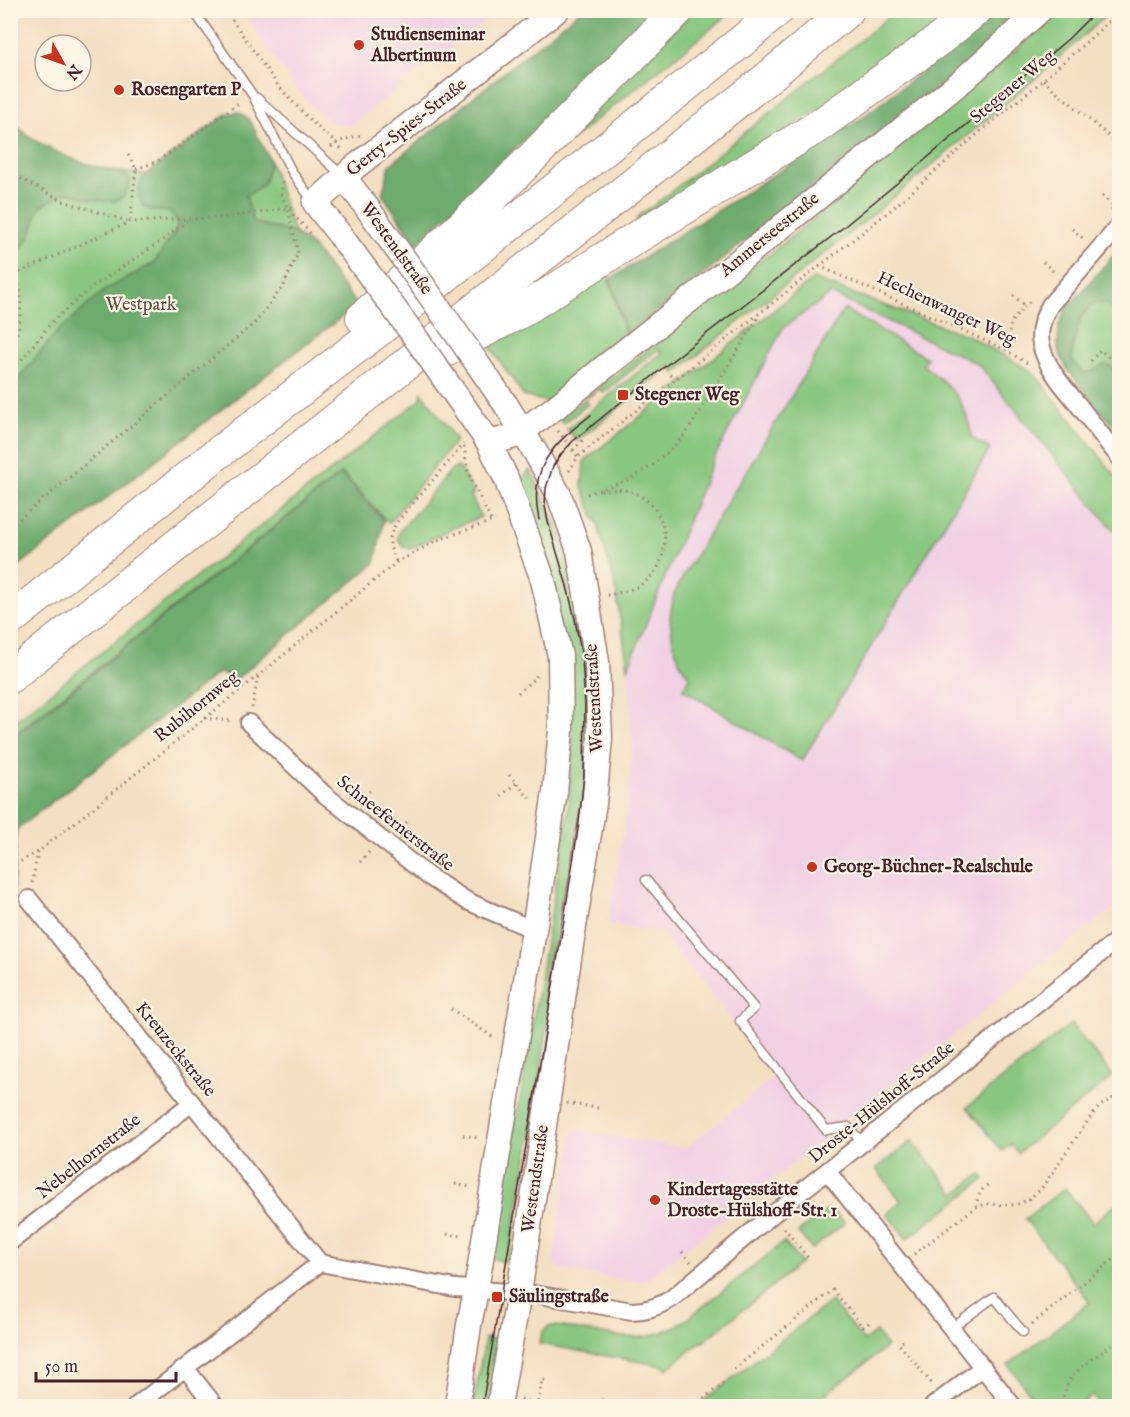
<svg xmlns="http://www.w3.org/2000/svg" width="1130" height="1417" viewBox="0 0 1130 1417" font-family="'IM FELL English',serif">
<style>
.built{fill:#f1d0e4}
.green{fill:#88c77f;stroke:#697355;stroke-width:1.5}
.forest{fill:#6eac6e;stroke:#5c664c;stroke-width:1.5}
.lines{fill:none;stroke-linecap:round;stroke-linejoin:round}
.lane-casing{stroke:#9e7f76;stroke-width:11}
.street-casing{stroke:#9e7f76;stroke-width:20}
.secondary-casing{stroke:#9e7f76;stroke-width:27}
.highway-casing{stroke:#9e7f76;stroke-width:34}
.path{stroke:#9e7f76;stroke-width:3;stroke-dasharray:1.5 4.5;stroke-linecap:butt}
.lane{stroke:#fff;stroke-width:8}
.street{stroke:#fff;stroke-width:16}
.secondary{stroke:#fff;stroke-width:24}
.highway{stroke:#fff;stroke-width:32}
.tram{stroke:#4a1f2b;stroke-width:1.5}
.secondary-bridge-casing{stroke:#9e7f76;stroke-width:27;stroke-linecap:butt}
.secondary-bridge{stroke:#fff;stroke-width:24}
.poi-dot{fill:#c8321e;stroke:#fcf5e5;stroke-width:2}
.labels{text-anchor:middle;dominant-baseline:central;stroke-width:4.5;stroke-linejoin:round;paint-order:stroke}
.poi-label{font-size:18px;font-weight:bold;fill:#4a1f2b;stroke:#fcf5e5;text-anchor:start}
.street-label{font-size:18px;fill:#4a1f2b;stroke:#fcf5e5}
.park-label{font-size:18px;fill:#5d5144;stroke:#fcf5e5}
</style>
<rect width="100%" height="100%" fill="#fcf5e5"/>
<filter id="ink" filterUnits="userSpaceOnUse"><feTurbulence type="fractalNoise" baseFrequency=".0167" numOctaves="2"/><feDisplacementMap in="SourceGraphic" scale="12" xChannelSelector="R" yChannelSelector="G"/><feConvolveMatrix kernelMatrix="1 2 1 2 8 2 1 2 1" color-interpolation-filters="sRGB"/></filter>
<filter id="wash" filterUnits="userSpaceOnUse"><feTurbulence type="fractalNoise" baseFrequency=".008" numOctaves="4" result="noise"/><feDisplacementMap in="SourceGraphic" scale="24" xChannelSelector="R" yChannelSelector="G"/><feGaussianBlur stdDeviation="1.35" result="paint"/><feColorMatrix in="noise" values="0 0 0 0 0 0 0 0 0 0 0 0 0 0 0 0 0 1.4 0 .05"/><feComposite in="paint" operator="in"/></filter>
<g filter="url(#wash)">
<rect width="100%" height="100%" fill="#f3dfc1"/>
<path class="built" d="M242 11H497L350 126 332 123 309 104 290 80Z
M831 294 978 364 1119 537V903L652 1276 642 1281H629L565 1271 559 1268 554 1262V1254L574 1130 685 1148 776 1076 662 933 608 924 627 810 633 743 628 668 712 462 783 328Z"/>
<path class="green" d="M693 11H733L557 151Z
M895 11H962L847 93 636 221C638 214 647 210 653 206L857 43Z
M1058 11H1111L1037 77 876 212 675 373 670 367 577 441 567 429 662 353 658 349 603 393 599 389 585 400 588 404 563 424 559 419 786 241 945 110 1013 53Z
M238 112 249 119 270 161 294 232 313 247 11 572V119C16 125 21 131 27 135 62 160 105 173 146 174L227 114Z
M1119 249V433L1067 369 1058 349 1059 325Z
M607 272 627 340 546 403 544 401 524 396 490 347Z
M813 279 969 336 1033 372 1119 480V537L978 364 831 294 783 328 712 462 628 668 615 585 598 526 582 487 584 461Z
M844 309 927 358 923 365C954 388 965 400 972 438L990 449 802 761 683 689 690 678 680 663 673 642 670 617 674 594 686 571Z
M422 392 456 440 389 523 342 473 11 737V724L421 399V396Z
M459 467 474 493 471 495 481 517 451 529 410 549 403 546 398 539 399 532 452 469Z
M530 469 560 532 567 554 585 636 592 739 529 1148 508 1262 489 1258 500 1211 524 1076 568 810 572 760 573 732 518 486Z
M1071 1024 1113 1076 1018 1153 1011 1144 1002 1151 967 1107Z
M912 1141 955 1194 981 1174 985 1179 907 1239 887 1214 901 1201 876 1169Z
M1065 1188 1093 1223 1118 1203 1119 1205V1406H1101L1092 1396 1079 1406H1039L1008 1365 1090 1302 1025 1219Z
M826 1211 835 1213 845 1223 812 1249 798 1232 822 1213Z
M784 1242 801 1263 703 1342 702 1341 667 1369 664 1366 539 1344 543 1331 551 1326C561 1326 570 1328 579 1330 623 1337 646 1346 686 1320Z
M831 1301 864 1341 876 1332 887 1347 810 1406H755L752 1404 748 1406H697Z
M485 1338 502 1340 489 1406H473Z"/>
<path class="forest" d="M581 10 652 11 522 142 417 244 382 194 390 165Z
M1001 11H1027L960 70 627 335 610 279 859 120Z
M238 112 249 119 270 161 264 184 246 196 253 222 294 233 313 247 357 305 11 572V388L57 332 105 290 154 263 175 232 178 222 170 212 151 210 143 207 139 197 141 181 146 174 227 114Z
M11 119C16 125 21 131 28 136 58 156 89 166 124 173L130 181C128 188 126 197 118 200 107 205 78 195 66 192L40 207 30 236 11 264Z
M1119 249V310H1116L1105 303 1092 304 1080 319 1073 345 1072 360 1083 373 1095 370 1102 365H1109L1119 375V429H1116L1067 369 1058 349 1059 325 1066 309Z
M341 474 384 520 375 563 235 680 220 672 17 829 11 926V739Z"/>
</g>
<g filter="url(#ink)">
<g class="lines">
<defs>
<path id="lane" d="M193 10 252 94 292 172 314 203
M257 98 343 176
M646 880 754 1008 740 1021 826 1130 848 1127 863 1143
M952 1328 994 1297 1023 1332"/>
<path id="street" d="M1120 225 1050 305C1043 317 1038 330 1041 344 1046 368 1065 388 1080 407 1093 424 1106 441 1120 458
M249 723 324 794 428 876 467 901 534 930
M29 899 320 1263
M827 1171 1013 1406
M10 1242 192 1103
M186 1369 215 1406
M136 1406 320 1263 455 1288 534 1294 632 1311C647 1311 658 1307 671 1299L773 1214 1120 938
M933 1406 983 1367"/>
<path id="secondary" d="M344 177 371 213
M340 235 315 203 355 167 557 10
M489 443 515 436 556 407 601 370 739 261 963 80 1040 10
M457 1406 469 1325 476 1290 534 930 555 792 561 730 560 656 543 580 506 478 489 443 478 427
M499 1406 519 1293 571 945 594 803 600 739 597 662 579 551 559 495 537 455 506 405"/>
<path id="highway" d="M362 318 490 200 678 10
M445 351 522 311 634 239 817 127 940 39 976 10
M10 620 213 457 379 330 463 262 747 37 778 10
M10 677 770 76 848 10"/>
</defs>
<use href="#lane" class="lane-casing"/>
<use href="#street" class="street-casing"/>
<use href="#secondary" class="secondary-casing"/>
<use href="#highway" class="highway-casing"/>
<path class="path" d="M225 10 279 87 311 121 336 143 343 151
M1043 80 1120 146
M331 147C341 139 349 139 360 135
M136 169 158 161 240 102
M10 173 63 201 130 222 136 169 127 153
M1102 196 1114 206
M289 210 311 234
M1111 210 1120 200
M1072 229 1085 240
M1043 262 1055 273
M819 266 1006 350 1030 365
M10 279 16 274 130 222 229 217 295 207
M1013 295 1025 306
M1006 350 1011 322 1031 300
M1091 361 1100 350 1120 367
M10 369 20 320 21 295 16 274
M10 373 54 320 91 288 160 242 187 221
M670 375 680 377
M558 431 578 457
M464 446 468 473 491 521
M573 450 583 440
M569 471 578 457 591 446 892 209 974 137 1043 80 1102 28 1119 10
M601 490C610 490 621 489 629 491 635 492 641 496 646 500 671 521 671 560 646 581 635 590 620 593 607 595
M587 494 631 479 653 465 671 449 687 432 759 316
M10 527 256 322 284 285 298 253 288 209 281 194 282 182
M396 561C388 544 387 539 397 522L464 444
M518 693 539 674
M252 708 258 676
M204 718 232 721
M509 775 532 801
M501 796 516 783
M360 800 370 791
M397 831 407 822
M360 862 369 852
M10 867 38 852 259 675 397 562 438 540 495 520
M32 883 38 852
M451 1009 494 1038
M567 1103 598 1108
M463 1135 479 1138
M455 1184 471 1187
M976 1207 987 1204 1016 1205 1029 1199 1041 1189 1089 1119 1100 1106 1120 1094
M1120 1218 1117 1220 1120 1223
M784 1228 808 1258
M447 1234 463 1236
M682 1252 691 1262
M914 1254 976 1207C978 1196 979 1191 989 1184
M1032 1324 1120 1254
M903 1341 899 1344 933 1385
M734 1369 833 1290 863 1327 870 1322
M521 1399 552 1405
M538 1402 542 1380H545
M601 1406 603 1399
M694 1406 725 1382
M1056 1406C1068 1397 1063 1386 1074 1374 1088 1361 1105 1350 1120 1338"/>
<use href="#lane" class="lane"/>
<use href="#street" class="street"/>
<use href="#secondary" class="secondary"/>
<use href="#highway" class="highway"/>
<path class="tram" d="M539 520C528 467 552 445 591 415
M482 1406 564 920 579 823 584 776 585 703 582 658 575 619 567 586 548 522 545 506 546 488 553 466 562 453 573 441 669 363 840 230 913 170 1068 39 1097 10"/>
<defs>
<path id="secondary-bridge" d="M371 213 434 301 506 405
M340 235 413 334 478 427"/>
</defs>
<use href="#secondary-bridge" class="secondary-bridge-casing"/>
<use href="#secondary-bridge" class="secondary-bridge"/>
</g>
</g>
<g class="poi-dot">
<circle cx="359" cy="45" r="6"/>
<circle cx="119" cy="90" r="6"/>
<rect x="617" y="389" width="12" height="12" rx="3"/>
<circle cx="812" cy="867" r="6"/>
<circle cx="655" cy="1200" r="6"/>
<rect x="491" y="1291" width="12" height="12" rx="3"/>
</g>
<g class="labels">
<g class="poi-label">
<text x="371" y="35">Studienseminar<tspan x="371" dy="21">Albertinum</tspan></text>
<text x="131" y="90">Rosengarten P</text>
<text x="635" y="395">Stegener Weg</text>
<text x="824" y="867">Georg-Büchner-Realschule</text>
<text x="667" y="1190">Kindertagesstätte<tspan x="667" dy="21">Droste-Hülshoff-Str. 1</tspan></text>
<text x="509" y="1297">Säulingstraße</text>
</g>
<g class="street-label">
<text transform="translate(1013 87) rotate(-40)">Stegener Weg</text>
<text transform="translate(407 128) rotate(-38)">Gerty-Spies-Straße</text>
<text transform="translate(770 235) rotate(-39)">Ammerseestraße</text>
<text transform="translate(396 249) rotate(54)">Westendstraße</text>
<text transform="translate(946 309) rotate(25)">Hechenwanger Weg</text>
<text transform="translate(595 698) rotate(-93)">Westendstraße</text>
<text transform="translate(197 707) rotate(-39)">Rubihornweg</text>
<text transform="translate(395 824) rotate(38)">Schneefernerstraße</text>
<text transform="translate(175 1050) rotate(51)">Kreuzeckstraße</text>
<text transform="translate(882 1103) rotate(-39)">Droste-Hülshoff-Straße</text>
<text transform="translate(89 1157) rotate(-38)">Nebelhornstraße</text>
<text transform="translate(536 1179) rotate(-82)">Westendstraße</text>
</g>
<g class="park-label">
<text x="141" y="305">Westpark</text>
</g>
</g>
<rect width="1130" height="1417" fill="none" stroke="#fcf5e5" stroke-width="36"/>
<g transform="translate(63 63) rotate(130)"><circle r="28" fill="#fcf5e5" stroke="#b59f9b" stroke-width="1.5"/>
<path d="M0-4.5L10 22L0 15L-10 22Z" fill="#c8321e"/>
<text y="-9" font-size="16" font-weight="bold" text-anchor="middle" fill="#4a1f2b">N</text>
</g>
<path d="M36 1372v9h140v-9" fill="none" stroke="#4a1f2b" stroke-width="3"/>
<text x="45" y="1372" font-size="18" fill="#4a1f2b" stroke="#fcf5e5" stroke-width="4.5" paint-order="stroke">50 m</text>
</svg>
